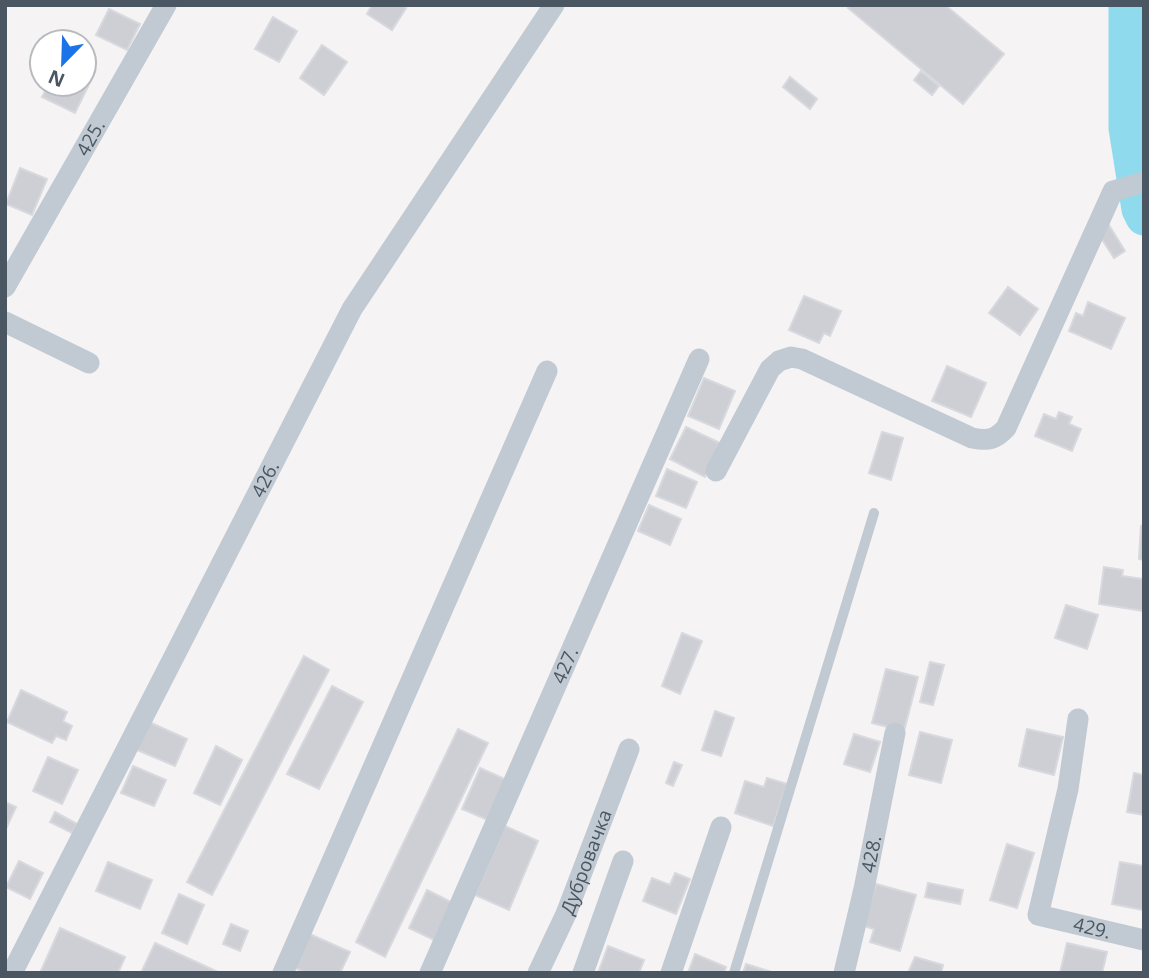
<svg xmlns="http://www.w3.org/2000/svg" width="1149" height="978" viewBox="0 0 1149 978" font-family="'Open Sans',sans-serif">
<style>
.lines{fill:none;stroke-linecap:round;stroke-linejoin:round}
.river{stroke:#90daee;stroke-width:37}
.building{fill:#cdcfd5;stroke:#d7d9de;stroke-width:2}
.service{stroke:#c1cad2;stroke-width:10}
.minor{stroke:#c1cad2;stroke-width:21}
.labels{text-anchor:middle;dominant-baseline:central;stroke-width:5;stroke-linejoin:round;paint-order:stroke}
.street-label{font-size:19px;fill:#4a5661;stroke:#fff}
</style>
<rect width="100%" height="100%" fill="#f5f3f3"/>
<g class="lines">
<path class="river" d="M1127 5V128L1140 209 1144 217"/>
</g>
<path class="building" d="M372 5H401L406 8 392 30 367 14Z
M851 5H945L1004 54 963 104 848 8Z
M109 9 140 24 127 50 96 35Z
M273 17 297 31 279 62 255 49Z
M322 45 347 62 324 95 300 78Z
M84 67 95 72 75 113 42 97 49 84H84Z
M921 71 939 86 932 95 914 80Z
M790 77 817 99 810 109 783 87Z
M20 168 47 179 32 215 6 204Z
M1107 222 1125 251 1114 258 1101 238Z
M1008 287 1038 309 1020 335 989 313Z
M804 296 841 311 830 336 824 333 819 343 789 330Z
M1088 302 1125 318 1111 349 1069 331 1076 313 1083 316Z
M947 366 986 383 971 417 932 401Z
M704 378 735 391 719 429 688 416Z
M1059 412 1072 417 1069 424 1081 429 1072 451 1035 436 1044 414 1056 419Z
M686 427 722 444 705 477 670 459Z
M882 432 903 438 891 480 869 473Z
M667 469 697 482 686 508 656 496Z
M649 505 681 519 670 545 638 531Z
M1141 526 1144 527V560L1139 559Z
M1104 567 1123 570 1122 576 1144 579V611L1099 604Z
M1066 605 1098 615 1087 649 1055 638Z
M682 633 702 641 680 694 662 686Z
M304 656 329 670 212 895 187 882Z
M930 662 944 665 933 705 920 702Z
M886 669 918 677 904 731 872 723Z
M332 686 363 702 319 789 287 774Z
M21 690 67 712 63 721 72 726 66 740 56 736 52 743 7 722Z
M715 711 734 718 721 756 702 750Z
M149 722 187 739 175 766 137 750Z
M458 729 488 743 385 957 356 942Z
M1027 729 1063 737 1054 775 1019 766Z
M920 732 952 740 941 783 909 775Z
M854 734 880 742 870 772 844 764Z
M216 746 242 760 220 805 194 793Z
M48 757 78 770 62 804 33 791Z
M674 762 682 765 673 786 666 783Z
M133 766 166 780 154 806 121 793Z
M480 768 507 780 490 821 462 809Z
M1134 773 1144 775V815L1127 812Z
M767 778 787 784 773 826 735 813 745 781 764 787Z
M5 802 16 807 5 831Z
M55 812 77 824 72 833 50 822Z
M505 826 538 841 509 910 475 895Z
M1007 844 1034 853 1017 908 990 900Z
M19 861 43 873 30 899 6 887Z
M108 862 152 880 140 909 96 891Z
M1120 862 1144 866 1143 910 1112 904Z
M675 873 690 879 676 914 643 901 652 878 670 885Z
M928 883 963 890 960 904 925 897Z
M876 884 916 895 900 951 870 942 874 929 864 926Z
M427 890 451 902 434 940 409 928Z
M179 894 204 905 187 944 162 933Z
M231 924 248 931 240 951 223 944Z
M60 928 125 957 118 973H40Z
M305 932 350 952 340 973H306L291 966Z
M155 943 220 973H141Z
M1067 943 1107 952 1102 973H1060Z
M608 946 644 960 639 973H598Z
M695 954 726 967 724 973H688Z
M915 957 943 965 941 973H908Z
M746 964 775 973H743Z"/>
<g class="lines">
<path class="service" d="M734 973 874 513"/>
<g class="minor">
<path id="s1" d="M5 287 166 5"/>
<path d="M5 322 89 363"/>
<path d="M716 471 770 369 779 361 791 357 802 359 972 438C988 441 995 440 1006 428L1113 191 1144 182"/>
<path id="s2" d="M1078 719 1068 789 1038 915 1144 940"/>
<path id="s3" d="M12 973 352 309 554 5"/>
<path d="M283 973 547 371"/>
<path id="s4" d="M430 973 699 359"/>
<path id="s5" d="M538 973 566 914 629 749"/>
<path d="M583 973 623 861"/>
<path d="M671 973 721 827"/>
<path id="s6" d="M844 973 864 889 895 733"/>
</g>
</g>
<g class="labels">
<g class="street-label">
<text stroke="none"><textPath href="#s1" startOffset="172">425.</textPath></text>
<text stroke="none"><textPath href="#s3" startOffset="555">426.</textPath></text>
<text stroke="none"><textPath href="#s4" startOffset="336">427.</textPath></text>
<text stroke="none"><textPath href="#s6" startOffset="122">428.</textPath></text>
<text stroke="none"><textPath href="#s5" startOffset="121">Дубровачка</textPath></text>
<text stroke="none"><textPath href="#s2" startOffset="256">429.</textPath></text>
</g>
</g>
<rect width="1149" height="978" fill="none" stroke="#4a5661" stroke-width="14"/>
<g transform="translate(63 63) rotate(203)"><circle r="33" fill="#ffffff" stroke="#b7bbc0" stroke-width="2"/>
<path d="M0-5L12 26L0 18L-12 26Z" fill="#1a73e8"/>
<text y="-10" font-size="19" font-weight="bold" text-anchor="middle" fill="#4a5661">N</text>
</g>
</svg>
